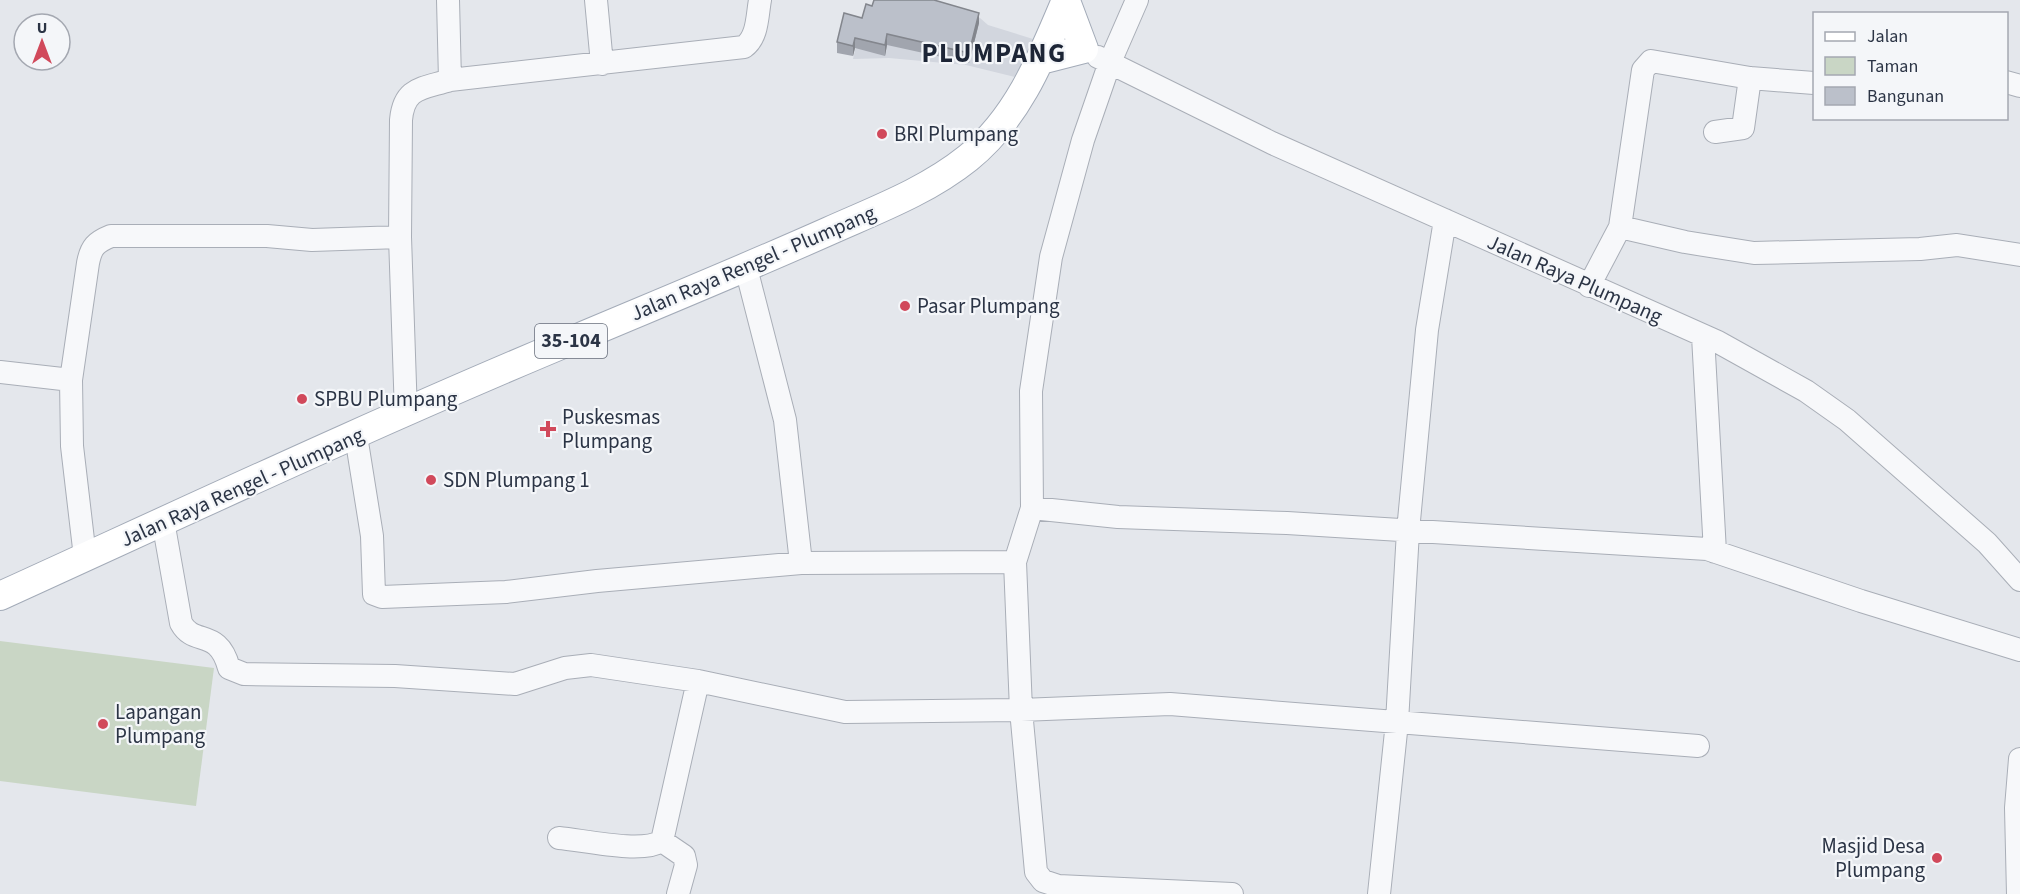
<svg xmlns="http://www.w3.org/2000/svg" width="2020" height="894" viewBox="0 0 2020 894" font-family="'Source Sans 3',sans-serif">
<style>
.built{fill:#d2d6de}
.green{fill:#c9d6c5}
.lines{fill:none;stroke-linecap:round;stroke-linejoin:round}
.minor-casing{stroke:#a9aeb7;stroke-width:24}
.major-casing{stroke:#a3abb8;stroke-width:30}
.minor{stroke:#f7f8fa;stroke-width:22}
.major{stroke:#fff;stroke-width:28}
.wall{fill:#a1a5ae}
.shaded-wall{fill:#83868d}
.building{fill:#bbc0ca;stroke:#83868d;stroke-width:1.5}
.poi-dot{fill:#d1495b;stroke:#f4f6f9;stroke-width:2}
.labels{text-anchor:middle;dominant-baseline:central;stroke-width:4.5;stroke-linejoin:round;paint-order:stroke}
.shield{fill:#f4f6f9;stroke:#676e7b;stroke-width:1.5}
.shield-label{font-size:20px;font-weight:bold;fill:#2b3445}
.poi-label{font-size:21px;fill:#2b3445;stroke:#f4f6f9;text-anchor:start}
.street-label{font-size:21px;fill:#2b3445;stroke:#f4f6f9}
.district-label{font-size:27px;font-weight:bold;letter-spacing:1.5px;fill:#1d2536;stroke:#f4f6f9}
</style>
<rect width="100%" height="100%" fill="#e4e7ec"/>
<path class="built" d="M936 6 980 18 988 25 1033 39 1015 77 966 65 889 58 853 59 864 11Z"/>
<path class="green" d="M0 641 214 668 196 806 0 781Z"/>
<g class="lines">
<defs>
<path id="minor" d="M448 0 450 80
M596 0 602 64
M1137 0 1110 62 1083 140 1051 257 1031 391 1032 508 1015 562 1021 710 1036 872 1043 881 1058 886 1232 894
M1098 57 1272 143 1718 342 1806 391 1847 420 1987 543 2020 580
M2006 82 2020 86
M1715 132 1743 128 1750 78
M1620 227 1685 242 1754 253 1920 249 1957 245 2020 255
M746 268 785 420 801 563
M1589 286 1620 227 1643 70 1651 61 1750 78 1814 83
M1703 336 1715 552
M0 372 71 380
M406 414 400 237 401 120C404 87 422 89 450 80L744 47C758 37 757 16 760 0
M356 436 372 536 374 594 382 597 506 592 597 581 801 563 1015 562
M1032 508 1118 517 1287 523 1707 549 1861 601 2020 650
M163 521 181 623C194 647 218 627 229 668L244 674 395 676 515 684 565 668 591 665 698 681 845 712 1021 710 1170 704 1698 746
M85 557 72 446 71 380 88 263C91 247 96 242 111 236H267L312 240 400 237
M559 838C583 840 642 854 662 841L698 681
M662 841 684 856 686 865 678 894
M1379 894 1397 722 1408 531 1427 330 1445 220
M2018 894 2016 808 2020 759"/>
<path id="major" d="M1041 60 1084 49 1066 1
M0 596C193 508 385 418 580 337 663 302 746 268 829 231 876 210 927 191 968 158 1018 118 1042 57 1066 0"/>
</defs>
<use href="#minor" class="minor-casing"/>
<use href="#major" class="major-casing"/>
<use href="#minor" class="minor"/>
<use href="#major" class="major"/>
</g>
<path class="wall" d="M862 18 979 23 969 63 887 45 885 56 855 48 853 56 837 53V42Z"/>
<path class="shaded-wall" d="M979 13V23L969 63V53Z
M887 34V45L885 56V45Z
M855 38V48L853 56V46Z"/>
<path class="building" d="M874 0H934L979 13 969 53 887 34 885 45 855 38 853 46 837 42 844 13 862 18 866 4 872 6Z"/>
<g class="poi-dot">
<circle cx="882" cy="134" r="6"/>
<circle cx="905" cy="306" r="6"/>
<circle cx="302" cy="399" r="6"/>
<path d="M545 420h6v6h6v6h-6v6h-6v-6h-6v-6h6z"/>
<circle cx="431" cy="480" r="6"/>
<circle cx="103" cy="724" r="6"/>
<circle cx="1937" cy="858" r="6"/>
</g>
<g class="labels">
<rect class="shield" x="535" y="324" width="72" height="34" rx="4.5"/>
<g class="shield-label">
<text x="571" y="341">35-104</text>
</g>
<g class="poi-label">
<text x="894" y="134">BRI Plumpang</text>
<text x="917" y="306">Pasar Plumpang</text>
<text x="314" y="399">SPBU Plumpang</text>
<text x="562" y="417">Puskesmas<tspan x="562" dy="24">Plumpang</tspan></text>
<text x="443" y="480">SDN Plumpang 1</text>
<text x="115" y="712">Lapangan<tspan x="115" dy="24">Plumpang</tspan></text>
<text x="1925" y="846" text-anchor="end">Masjid Desa<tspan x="1925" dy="24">Plumpang</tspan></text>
</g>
<g class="street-label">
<text transform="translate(753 263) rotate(-23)">Jalan Raya Rengel - Plumpang</text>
<text transform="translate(1575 279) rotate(24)">Jalan Raya Plumpang</text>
<text transform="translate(242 487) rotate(-24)">Jalan Raya Rengel - Plumpang</text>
</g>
<g class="district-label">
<text x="994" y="53">PLUMPANG</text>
</g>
</g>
<rect x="1813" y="12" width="195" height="108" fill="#f4f6f9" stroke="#a4a8b1" stroke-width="1.5"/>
<rect x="1825" y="32" width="30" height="9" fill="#ffffff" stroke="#a4a8b1" stroke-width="1.5"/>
<text x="1867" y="42" font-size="18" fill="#2b3445">Jalan</text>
<rect x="1825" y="57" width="30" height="18" fill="#c9d6c5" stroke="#a4a8b1" stroke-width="1.5"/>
<text x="1867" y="72" font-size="18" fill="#2b3445">Taman</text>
<rect x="1825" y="87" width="30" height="18" fill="#bbc0ca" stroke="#a4a8b1" stroke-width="1.5"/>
<text x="1867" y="102" font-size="18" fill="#2b3445">Bangunan</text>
<g transform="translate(42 42)"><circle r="28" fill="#f4f6f9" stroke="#a4a8b1" stroke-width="1.5"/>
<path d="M0-4.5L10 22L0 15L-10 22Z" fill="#d1495b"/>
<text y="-9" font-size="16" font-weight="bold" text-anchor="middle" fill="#2b3445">U</text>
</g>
</svg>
